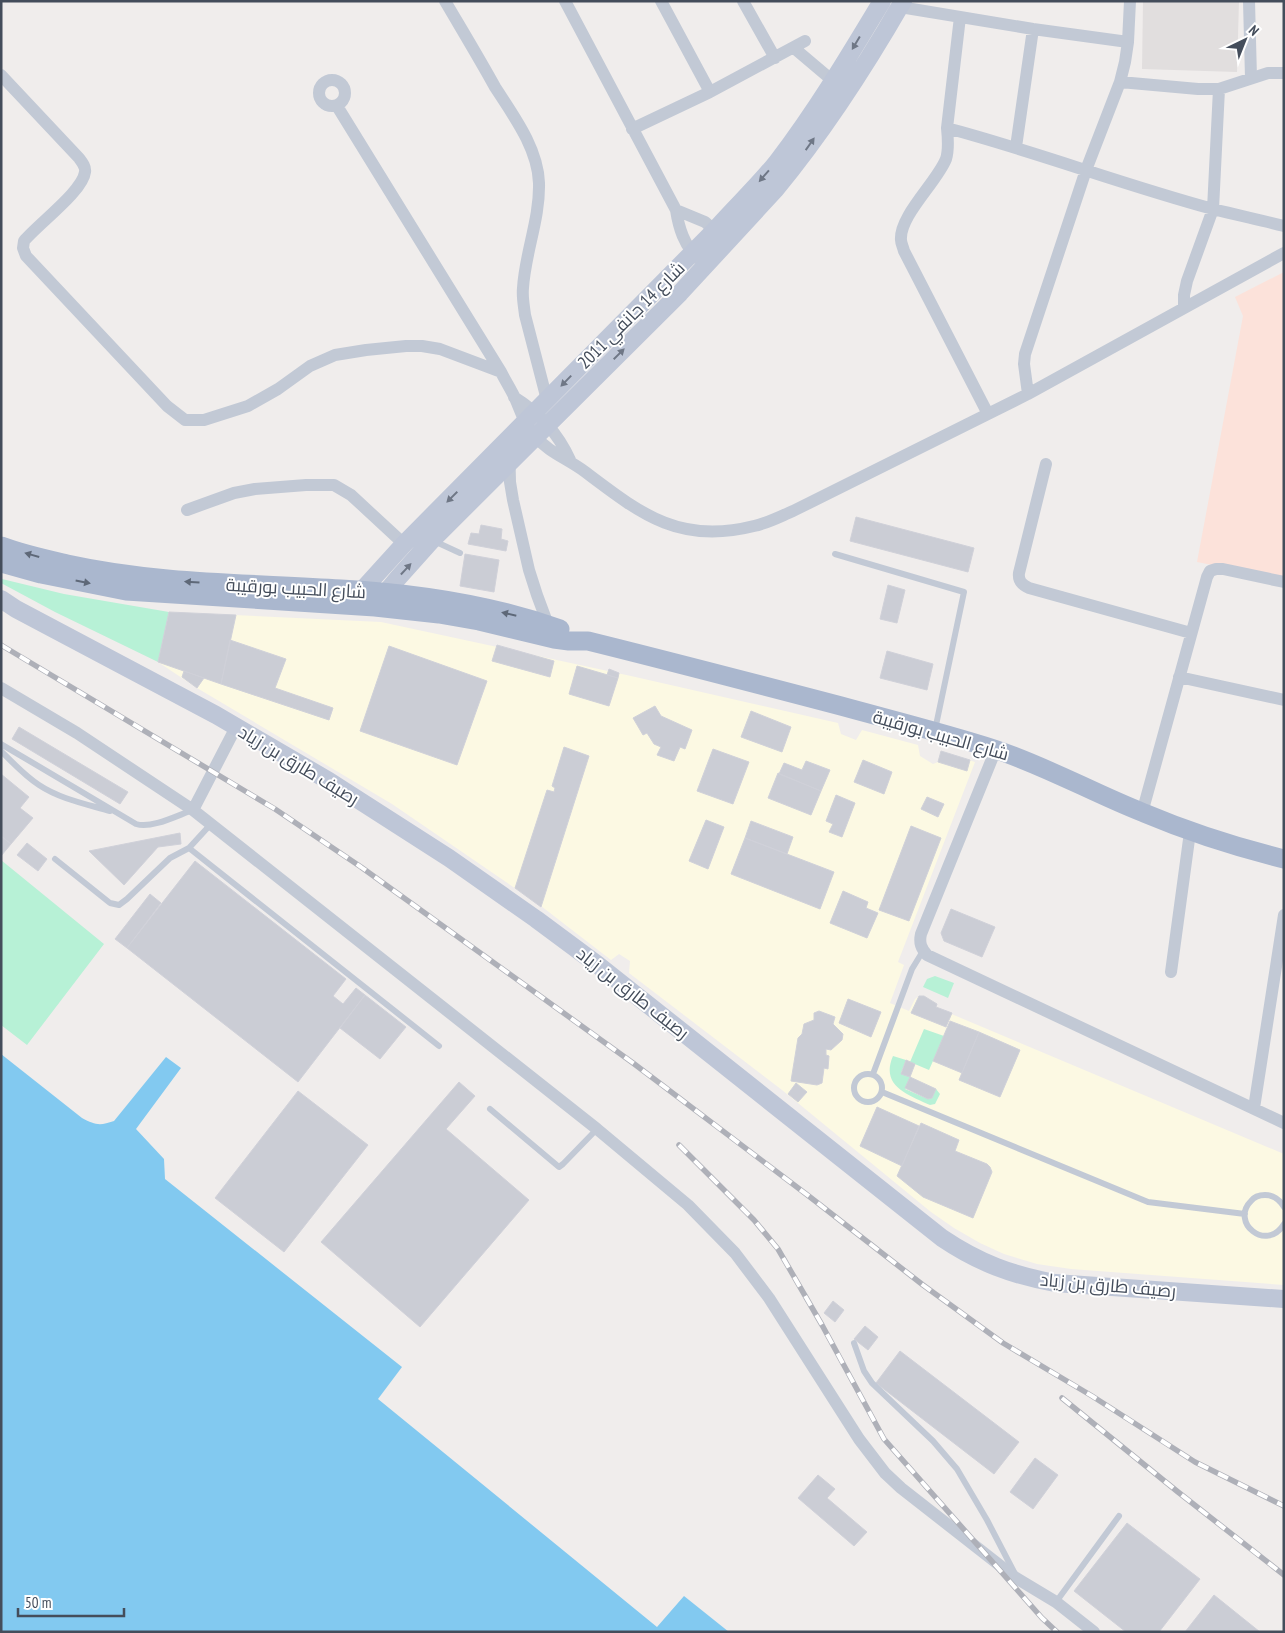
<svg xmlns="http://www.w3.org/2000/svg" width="1285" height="1633" viewBox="0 0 1285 1633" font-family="'PT Sans Narrow',Cairo,sans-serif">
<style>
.commercial{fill:#fcf9e3}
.education{fill:#e1dede}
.medical{fill:#fce2da}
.green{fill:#b7f1d6}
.water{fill:#82c9f0}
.building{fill:#cbcdd5;stroke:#d0d1d9}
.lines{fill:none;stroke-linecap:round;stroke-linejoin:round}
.lane{stroke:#c2c9d5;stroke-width:6}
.street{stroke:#c2c9d5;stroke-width:12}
.secondary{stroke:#bec6d7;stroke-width:18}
.primary{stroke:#aab7ce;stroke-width:19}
.rail-casing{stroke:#aeb0b8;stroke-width:5.5}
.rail{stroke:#fff;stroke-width:4;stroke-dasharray:11;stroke-linecap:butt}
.oneway{fill:#6f7786}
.oneway2{fill:#5e6878}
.labels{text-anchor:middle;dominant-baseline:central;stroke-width:4;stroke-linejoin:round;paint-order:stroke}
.street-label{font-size:18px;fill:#444d5b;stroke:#fff}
</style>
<rect width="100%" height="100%" fill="#f0edec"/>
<path class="commercial" d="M169 612 381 622 631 676 838 723 841 734 856 740 862 730 918 745 920 756 933 764 938 762 941 751 975 762 898 962 904 965 890 1003 909 1011 915 999 919 996H924L937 1004V1007L942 1010 1284 1154V1285L1071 1269 1037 1264 1004 1254 980 1243 954 1228 931 1212 782 1090 629 973 630 961 619 954 611 960 541 906 392 804 197 688 158 662Z"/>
<path class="education" d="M1143 1H1239L1237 72 1142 69Z"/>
<path class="medical" d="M1284 272V579L1197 562 1243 316 1235 297Z"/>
<path class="green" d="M2 579 64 594 169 612 158 662 55 612 1 583Z
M1 860 104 944 27 1045 1 1025Z
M935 976 954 983 948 998 923 987 927 979Z
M924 1029 944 1036 929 1070 910 1062Z
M893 1056 906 1060 901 1073 910 1077 905 1089 928 1099 932 1098 936 1089 940 1094 935 1104 930 1105C908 1095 880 1086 893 1056Z"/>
<path class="water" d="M1 1054 82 1118C95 1125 100 1126 114 1121L166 1057 181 1068 136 1129 164 1159 165 1179 402 1367 378 1399 657 1627 684 1596 729 1632H1Z"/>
<path class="building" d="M856 517 974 548 968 572 850 541Z
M481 525 502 529 501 539 508 541 506 551 468 544 471 533 479 534Z
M465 554 499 560 494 592 460 586Z
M888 585 905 590 897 623 880 619Z
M169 612 236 615 221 684 158 662Z
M230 640 286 659 275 688 333 708 329 720 221 684Z
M497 645 554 661 550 677 492 661Z
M389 646 487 681 457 765 360 731Z
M887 651 933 664 927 690 880 678Z
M577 666 618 678 609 706 569 694Z
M609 669 619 673 618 678 607 675Z
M184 671 204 678 197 688 182 677Z
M655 706 661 716 692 730 685 749 680 747 674 761 657 755 661 747 654 744 647 733 643 735 633 718Z
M751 711 791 727 782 752 741 737Z
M19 727 128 792 120 804 12 739Z
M564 747 589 756 541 907 515 888 547 790 554 792 555 788 552 786Z
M713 749 749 762 733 804 697 791Z
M941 751 970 760 967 771 938 762Z
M863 760 892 772 884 794 854 782Z
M806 761 830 770 821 791 779 774 784 763 802 770Z
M778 773 821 791 811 815 768 798Z
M1 774 29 797 20 808 33 818 11 844 1 836Z
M836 795 855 803 842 837 829 832 833 824 826 821Z
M927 797 944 804 938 817 921 809Z
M706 820 724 827 708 869 689 861Z
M751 821 793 837 787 854 745 838Z
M911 826 941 838 909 921 879 910Z
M180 833 181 844 158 847 124 885 89 851Z
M1 836 11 844 1 856Z
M745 838 834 872 820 909 731 874Z
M27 843 47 859 38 871 17 855Z
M195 861 346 979 333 996 343 1004 356 988 365 995 298 1082 127 948Z
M843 891 868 902 866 908 878 913 867 938 830 923Z
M150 894 161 903 127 948 115 939Z
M951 909 995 927 982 957 944 941 941 933Z
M365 995 406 1027 380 1059 340 1028Z
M919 996H924L937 1004 936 1007 952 1013 946 1027 911 1013Z
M848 999 881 1012 871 1037 839 1023Z
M819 1011 835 1017 833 1024 843 1034 842 1040 831 1050 826 1049V1055L829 1056 828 1069 824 1068 822 1083 817 1085 791 1081 798 1038 802 1034 804 1024 814 1020V1013Z
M950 1021 979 1032 962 1073 933 1061Z
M979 1032 1020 1050 1000 1097 959 1080Z
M906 1060 915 1064 910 1077 901 1074Z
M910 1077 936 1089 932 1098 928 1099 905 1088Z
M459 1082 475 1096 446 1129 529 1200 420 1327 321 1242Z
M796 1083 807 1092 798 1102 788 1094Z
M298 1091 368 1145 284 1252 215 1198Z
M877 1107 919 1126 902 1166 860 1146Z
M921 1123 959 1140 955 1151 987 1164 990 1167 992 1172 973 1218 923 1197 897 1176Z
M833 1301 844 1310 835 1322 824 1313Z
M865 1326 878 1337 868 1350 854 1339Z
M900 1351 1019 1442 994 1474 876 1383Z
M1035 1458 1058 1475 1033 1509 1010 1492Z
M818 1475 835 1489 827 1498 867 1532 854 1546 798 1498Z
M1127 1523 1200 1579 1159 1632H1126L1074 1591Z
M1214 1595 1260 1632H1185Z"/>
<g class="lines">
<path class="lane" d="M434 541 460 553
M835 554 964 592 935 730
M1 744 136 824C152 829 178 815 193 810
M1 751C13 763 25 776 39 785 60 799 86 804 110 811
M189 848 439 1046
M55 859 110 903 119 905 127 899 170 858 189 848 211 824
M854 1088a14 14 0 1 1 28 0a14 14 0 1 1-28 0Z
M873 1074 912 969 923 951
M882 1092 1148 1202 1245 1214
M490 1109 559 1167 563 1164 597 1129
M1284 1207C1280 1200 1273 1195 1265 1195 1260 1195 1254 1197 1251 1201 1230 1222 1266 1253 1284 1224
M854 1343 864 1371 872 1383 933 1441 957 1469 987 1520 1014 1572
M1056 1602 1119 1516"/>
<path class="street" d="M445 1C462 30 479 58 495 87 513 115 538 148 539 183 540 219 525 253 523 288 522 297 524 306 525 315L547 400
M565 1 676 210C679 229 684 244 697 258
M661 1 710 92
M743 1 775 58
M1249 1 1251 78
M900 7 1033 29 1128 42
M960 17 947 128C1037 152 1124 185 1213 209 1237 215 1260 220 1284 226
M794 48 833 81
M1 75 79 158C82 162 86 167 85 172 83 191 38 224 24 241L23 248 26 256 167 406 185 420H204L248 406 278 389 310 366 335 355 366 350 406 346H422L440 349 501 372
M319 93a13 13 0 1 1 26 0a13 13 0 1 1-26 0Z
M1120 82 1198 89H1219L1268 73H1284
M337 106 501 372C505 380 510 388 514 396 521 411 523 422 535 436 548 452 568 459 584 471 641 514 679 545 754 526 768 523 781 516 793 511L1028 394 1284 253
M947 128C948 138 949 150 946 159 937 182 899 216 901 240 901 243 903 247 904 251L988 414
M632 129 710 92 805 41
M1016 147 1033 29
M676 210 705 222 721 236
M1184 307V295L1187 281 1213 209 1219 89
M1028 394 1024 364 1025 354 1086 170 1120 82 1125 62 1128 42 1130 1
M514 397C540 413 558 433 570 460
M509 439 510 482 513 500 529 570 537 595 550 630
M1046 464 1019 573C1018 581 1022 585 1029 588L1191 633
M187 510 234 493 255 489 306 485H334L351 495 404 544
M1179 677 1284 700
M1 688 77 733 193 810 597 1129 688 1205 735 1253 769 1298 859 1439 885 1473 901 1488 1016 1578 1056 1602 1094 1632
M996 749 921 934C919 943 921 948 927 955L1284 1123
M193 810 236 727
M1142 813 1207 577 1210 571 1216 569H1223L1284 582
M1171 972 1190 832
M1254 1108 1284 915"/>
<path class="secondary" d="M355 598 404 544 715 230C735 207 758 186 777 162 816 111 849 56 882 1
M1 599 16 609 216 715 329 781 449 858 536 919 598 965 942 1238C979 1263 1012 1275 1055 1283L1284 1299
M378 602 398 578 432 540 680 293 775 190C823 132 865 67 903 1"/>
<path class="primary" d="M1 546C22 554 45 559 67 564 158 584 248 583 341 589 414 593 490 604 560 629
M1 563 41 574 126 591 375 607 439 614 479 621 554 639 569 641H588C673 662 757 684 841 706 892 720 944 733 994 749 1046 766 1093 793 1144 813 1189 832 1236 847 1284 859"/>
<defs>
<path id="rail" d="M1 645 275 809 361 867 633 1063 810 1197 923 1285 1003 1343 1092 1396 1195 1462 1284 1506
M679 1145 754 1220 778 1249 822 1325 884 1439 1042 1618 1057 1632
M1062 1398 1178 1492 1284 1575"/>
</defs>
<use href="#rail" class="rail-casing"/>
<use href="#rail" class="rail"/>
</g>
<defs><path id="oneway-solid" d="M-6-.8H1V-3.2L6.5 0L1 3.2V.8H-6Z" transform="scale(1.25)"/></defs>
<g class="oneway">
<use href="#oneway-solid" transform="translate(856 43) rotate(121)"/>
<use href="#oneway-solid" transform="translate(810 144) rotate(-55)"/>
<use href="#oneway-solid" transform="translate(764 176) rotate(131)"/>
<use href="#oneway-solid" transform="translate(619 354) rotate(-45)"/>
<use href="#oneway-solid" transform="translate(566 381) rotate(134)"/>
<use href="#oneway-solid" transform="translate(452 497) rotate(135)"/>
<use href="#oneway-solid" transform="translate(406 569) rotate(-47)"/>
</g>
<g class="oneway2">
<use href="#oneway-solid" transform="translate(32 555) rotate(-164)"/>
<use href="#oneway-solid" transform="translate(83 582) rotate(11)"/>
<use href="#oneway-solid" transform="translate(192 582) rotate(-176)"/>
<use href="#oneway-solid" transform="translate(509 614) rotate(-167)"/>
</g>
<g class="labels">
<g class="street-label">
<text transform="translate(631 315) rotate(-45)">شارع 14 جانفي 2011</text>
<text transform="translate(296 588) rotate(3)">شارع الحبيب بورقيبة</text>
<text transform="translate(941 735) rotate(16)">شارع الحبيب بورقيبة</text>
<text transform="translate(299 765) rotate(31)">رصيف طارق بن زياد</text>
<text transform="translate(633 993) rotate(38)">رصيف طارق بن زياد</text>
<text transform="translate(1108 1285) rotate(5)">رصيف طارق بن زياد</text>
</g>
</g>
<rect width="1285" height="1633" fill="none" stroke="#444d5b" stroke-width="5"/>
<g transform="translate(1245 40) rotate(43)" stroke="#ffffff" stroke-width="4" paint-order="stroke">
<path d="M0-4L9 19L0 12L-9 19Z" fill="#444d5b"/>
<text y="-8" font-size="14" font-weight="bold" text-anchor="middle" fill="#444d5b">N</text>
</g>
<path d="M18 1608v8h106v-8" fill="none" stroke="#444d5b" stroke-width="2.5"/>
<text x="25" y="1608" font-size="15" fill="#444d5b" stroke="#ffffff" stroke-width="4" paint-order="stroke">50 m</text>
</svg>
